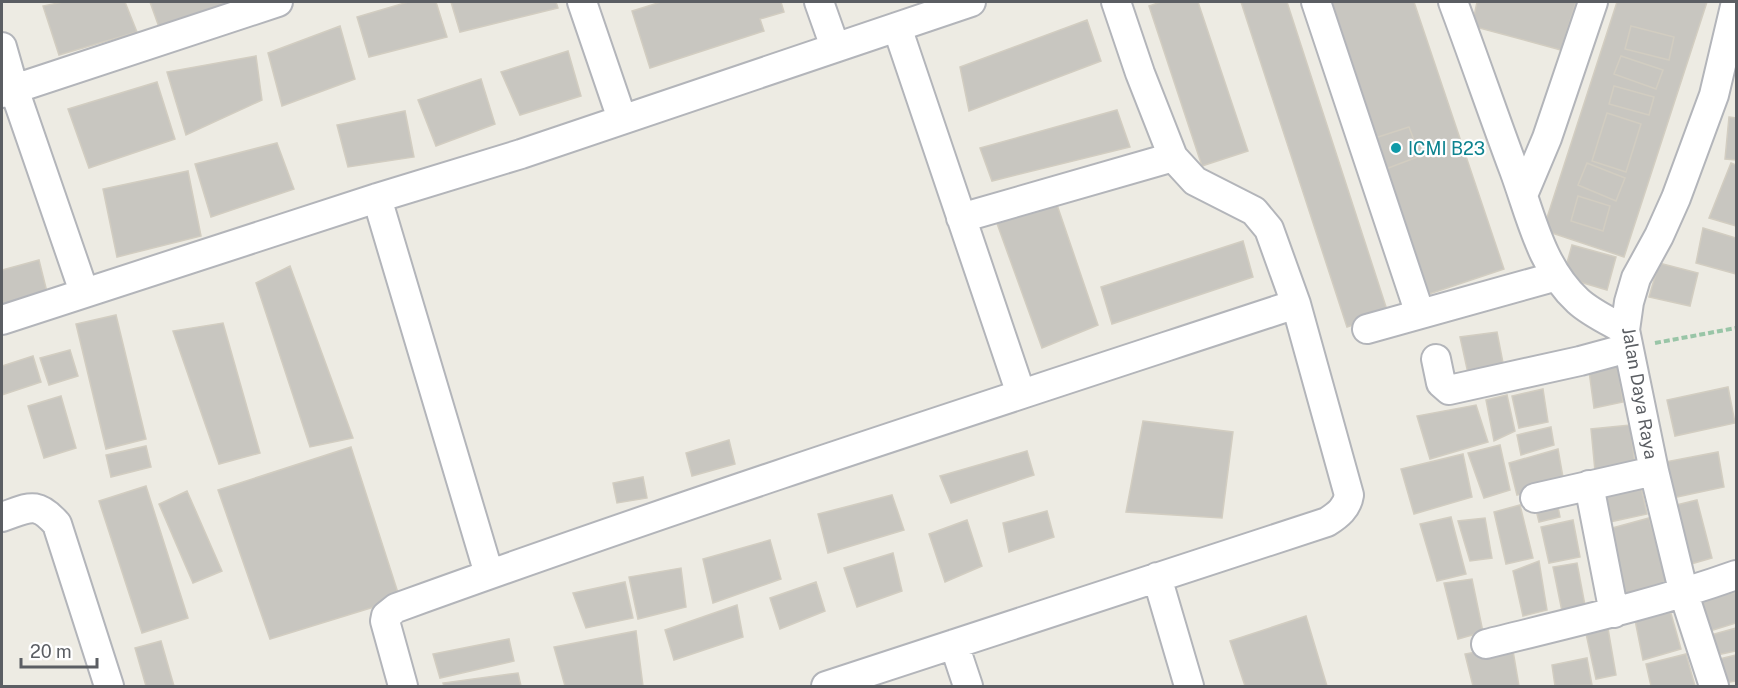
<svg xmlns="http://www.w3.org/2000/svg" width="1738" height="688" viewBox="0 0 1738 688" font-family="'Public Sans',sans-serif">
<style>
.building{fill:#c8c6c0;stroke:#d2cdc1;stroke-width:1.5}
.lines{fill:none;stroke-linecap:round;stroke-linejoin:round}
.minor-casing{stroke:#b3b5ba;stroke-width:32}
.path{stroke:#99c5a7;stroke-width:4;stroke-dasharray:6 3;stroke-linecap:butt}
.minor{stroke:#fff;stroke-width:28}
.culture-dot{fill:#0f9aa8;stroke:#fff;stroke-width:2}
.labels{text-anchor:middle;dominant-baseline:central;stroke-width:4.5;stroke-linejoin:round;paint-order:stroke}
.culture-label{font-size:18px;fill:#0d838f;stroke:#fff;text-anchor:start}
.street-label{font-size:18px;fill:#5b5e63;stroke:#fff}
</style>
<rect width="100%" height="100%" fill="#edebe3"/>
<path class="building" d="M63 2H125L137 32 59 55 43 6Z
M150 2H232L234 7 159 27Z
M408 2H436L447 37 369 57 357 17Z
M451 2H556L558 8 460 32Z
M661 2H781L784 12 760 19 764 31 650 68 632 11Z
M1161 2H1198L1248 151 1202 166 1149 6Z
M1241 2H1287L1388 313 1347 327Z
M1320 2H1414L1504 269 1420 297Z
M1477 2H1576L1561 50 1472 26Z
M1617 2H1707L1624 257 1543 230Z
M1087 20 1101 61 969 111 960 67Z
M340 26 355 79 282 106 268 53Z
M1631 26 1674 37 1669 60 1625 49Z
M568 51 581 96 520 115 501 72Z
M256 56 262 100 186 135 167 72Z
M1621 56 1663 70 1656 89 1614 74Z
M481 79 495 124 436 146 418 100Z
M157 82 175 139 89 168 68 109Z
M1614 86 1654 97 1649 115 1609 104Z
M1117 110 1130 147 992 181 980 148Z
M405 111 414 157 348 167 337 125Z
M1607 113 1641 124 1626 172 1592 161Z
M1729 117 1736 118V160L1725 159Z
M1409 127 1420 156 1383 170 1372 139Z
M277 143 294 189 211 217 195 164Z
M1587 163 1625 178 1616 201 1578 185Z
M1731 163 1736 165V226L1709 218Z
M188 171 201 236 117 257 103 189Z
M1053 193 1098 325 1042 348 995 218Z
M1578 196 1610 206 1603 231 1571 221Z
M1703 228 1736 238V274L1696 263Z
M1243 241 1253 277 1112 324 1101 287Z
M1572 245 1616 257 1607 290 1563 277Z
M39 260 49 300 2 311V270Z
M1659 263 1698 273 1690 306 1649 297Z
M290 266 353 438 310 447 256 283Z
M116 315 146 439 106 449 76 324Z
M223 323 260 453 219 464 173 331Z
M1497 332 1505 373 1469 378 1460 337Z
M70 350 78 376 49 385 40 358Z
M33 356 41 382 2 395V366Z
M1617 363 1623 402 1594 408 1589 371Z
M1728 387 1735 423 1675 436 1667 400Z
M1543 389 1548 422 1519 428 1512 396Z
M1507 395 1515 431 1494 441 1486 400Z
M61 396 76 448 44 458 28 406Z
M1476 405 1488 442 1430 459 1417 416Z
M1143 421 1233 432 1222 518 1126 512Z
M1630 425 1635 465 1595 471 1591 429Z
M1551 427 1554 445 1521 455 1517 435Z
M729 440 735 464 692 476 686 453Z
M1500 445 1510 490 1484 498 1468 453Z
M146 446 151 467 111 477 106 455Z
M351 447 400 599 270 639 218 490Z
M1558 449 1564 483 1517 495 1509 463Z
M1027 451 1034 475 951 503 940 476Z
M1718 452 1724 487 1672 498 1665 462Z
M1463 454 1472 497 1414 514 1401 469Z
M643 477 647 498 617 503 613 483Z
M1640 482 1647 514 1605 523 1601 490Z
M146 486 188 618 142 633 99 501Z
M187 491 222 571 193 583 159 504Z
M892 495 904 530 828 553 818 514Z
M1697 500 1712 558 1684 566 1668 507Z
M1557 502 1560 517 1539 522 1535 506Z
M1520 505 1533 558 1506 564 1494 512Z
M1047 511 1054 537 1009 552 1003 523Z
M1451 517 1466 574 1437 581 1420 524Z
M1485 518 1492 558 1470 561 1458 521Z
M1649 518 1670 594 1622 607 1601 531Z
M967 520 982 566 945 582 929 534Z
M1573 520 1580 557 1549 563 1541 527Z
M770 540 781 579 713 603 703 559Z
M893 553 902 591 857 607 844 568Z
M1539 561 1547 610 1523 616 1513 571Z
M1577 563 1587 616 1564 621 1553 567Z
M681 568 686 607 638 619 629 577Z
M1472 579 1483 632 1458 639 1444 583Z
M625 582 633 618 586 628 573 593Z
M816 582 825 611 780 629 770 598Z
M1736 592V623L1700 634 1691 601Z
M1668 603 1681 649 1643 660 1633 610Z
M737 605 743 637 674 660 665 630Z
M1306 616 1327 686H1245L1230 641Z
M1606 617 1616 675 1596 679 1583 620Z
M1736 628V651L1712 656 1707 636Z
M636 631 643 686H565L554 647Z
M509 639 514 661 440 678 433 654Z
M161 641 174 686H146L135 648Z
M1512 645 1519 686H1473L1465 654Z
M1686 654 1695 686H1651L1646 664Z
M1736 655V681L1720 684 1715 660Z
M1587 658 1592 685 1555 686 1552 665Z
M518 673 521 686H444L443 683Z"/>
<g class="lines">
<defs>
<path id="minor" d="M582 2 622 119
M819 2 835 47
M1316 2 1420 314
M1453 2C1474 58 1493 114 1514 170 1531 216 1541 267 1578 301 1591 313 1609 321 1625 330
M897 27 1021 394
M2 47 14 89 84 292
M2 93 278 2
M1523 195 1547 138 1593 2
M377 198 489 574
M961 218 1173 157
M2 320 377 198 521 154 971 2
M1367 329 1557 276
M1436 359 1441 383 1449 390 1580 361 1628 348
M1589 485 1614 613
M1535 498 1654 471
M2 517C29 508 36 500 57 524L109 686
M1157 577 1189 686
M954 644 968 686
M1486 644C1570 623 1655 604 1736 575
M403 686 385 621 386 616 396 608C694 500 995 403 1296 304
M826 686 1327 522C1338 515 1347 508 1349 495L1296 304 1269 229 1254 211 1195 181 1173 157 1140 73 1116 2
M1714 686 1684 594 1654 471 1625 330 1629 302 1636 278 1659 236 1676 198 1714 95 1736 2"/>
</defs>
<use href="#minor" class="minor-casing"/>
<path class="path" d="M1655 343 1736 328"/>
<use href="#minor" class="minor"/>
</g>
<circle class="culture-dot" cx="1396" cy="148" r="6"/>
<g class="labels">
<g class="culture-label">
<text x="1408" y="148">ICMI B23</text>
</g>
<g class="street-label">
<text transform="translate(1640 393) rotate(80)">Jalan Daya Raya</text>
</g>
</g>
<rect width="1738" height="688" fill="none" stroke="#5b5e63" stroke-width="6"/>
<path d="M21 658v9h76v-9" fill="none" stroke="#5b5e63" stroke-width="3"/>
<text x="30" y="658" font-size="18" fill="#5b5e63" stroke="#ffffff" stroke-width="4.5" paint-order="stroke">20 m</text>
</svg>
